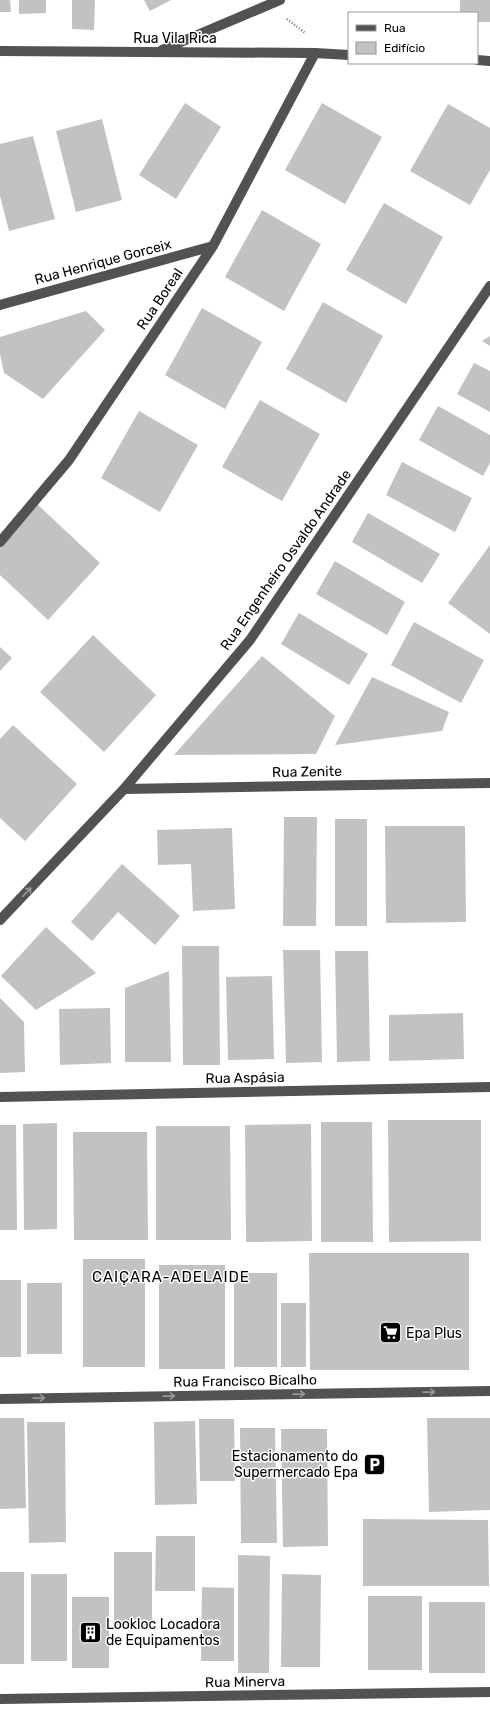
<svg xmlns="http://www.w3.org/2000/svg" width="490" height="1714" viewBox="0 0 490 1714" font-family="Rubik,sans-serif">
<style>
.building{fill:#c2c2c2}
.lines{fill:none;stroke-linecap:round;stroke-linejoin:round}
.path{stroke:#747474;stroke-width:2.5;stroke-dasharray:1 2;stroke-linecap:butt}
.minor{stroke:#525252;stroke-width:10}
.oneway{stroke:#979797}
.labels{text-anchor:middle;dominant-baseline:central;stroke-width:3;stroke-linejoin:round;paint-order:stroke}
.street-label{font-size:14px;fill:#000;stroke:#fff}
.poi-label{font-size:14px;fill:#000;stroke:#fff;text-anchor:start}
.neighbourhood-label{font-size:15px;letter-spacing:1px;fill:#000;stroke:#fff}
</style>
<rect width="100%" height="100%" fill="#fff"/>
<path class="building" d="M0 0H10L11 12H0Z
M19 0H46V13L19 14Z
M72 0H95L94 30 72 29Z
M144 0H171L150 11Z
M460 0H490V22H477V13H460Z
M185 103 221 127 176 199 139 175Z
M322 103 382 137 345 204 285 170Z
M448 104 490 128V170L470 205 410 171Z
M102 119 122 200 76 212 56 131Z
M33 136 55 219 9 231 0 196V144Z
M384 203 443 237 406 304 346 270Z
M262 210 321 244 284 311 225 277Z
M323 302 383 336 346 403 286 369Z
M202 308 262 342 225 409 165 375Z
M86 311 105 330 43 399 4 373 0 354V337Z
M490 336V346L482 341Z
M474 363 490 371V412L457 394Z
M260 400 320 434 282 501 222 467Z
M438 406 490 435V463L483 476 419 440Z
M139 411 198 445 160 512 101 478Z
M402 462 472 498 455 532 386 495Z
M37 504 100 563 48 620 0 575V543Z
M368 513 440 554 422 583 352 542Z
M490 545V634L448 603Z
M335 561 405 602 387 635 316 594Z
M299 613 368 654 349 685 281 644Z
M414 622 484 660 461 703 391 665Z
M93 635 156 695 104 752 40 692Z
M0 647 12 658 0 671Z
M262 656 335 716 316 754 174 755Z
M372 677 449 712 442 731 335 745Z
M13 725 77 784 25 841 0 818V739Z
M284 817H317L316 926H283Z
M335 819H367V926H335Z
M385 826H465L466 922 386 923Z
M232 828 235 909 193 911 191 864 158 865 157 830Z
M122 864 180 916 155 945 118 912 92 941 71 922Z
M46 927 96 973 36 1010 1 976Z
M182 946H219L220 1065H183Z
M283 950H320L322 1062 286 1063Z
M335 951H368L370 1061 337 1062Z
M169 971 171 1062H125V988Z
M272 976 274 1059 228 1060 226 977Z
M0 998 24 1022 25 1072 0 1073Z
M110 1008 111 1063 60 1065 59 1009Z
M463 1013 464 1059 389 1061V1015Z
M388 1120H481V1241L389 1242Z
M321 1122H372L373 1242H321Z
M57 1123V1229L24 1230 23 1124Z
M311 1124 312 1241 246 1242 245 1125Z
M0 1125H16L17 1230H0Z
M156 1126H230L231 1240H156Z
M73 1132H147L148 1240H74Z
M309 1253H469V1370H310Z
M83 1259H145V1367H83Z
M159 1265H225V1369H159Z
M234 1273H277V1367H234Z
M0 1280H21V1357H0Z
M27 1283H62V1354H27Z
M281 1303H306V1367H281Z
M0 1418H24L26 1508 0 1509Z
M427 1418H490V1510L429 1512Z
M199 1419H234L235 1481H200Z
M195 1421 197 1504 155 1505 154 1422Z
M27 1422H65L66 1542 29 1543Z
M240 1428H275L277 1543H241Z
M281 1429H327L328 1546 283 1547Z
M363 1519 488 1520 489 1586H363Z
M156 1536H195V1591H155Z
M114 1552H152V1625H114Z
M238 1555 270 1556 269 1673H238Z
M0 1572H24V1664H0Z
M31 1574H67V1661H31Z
M282 1574 321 1575 320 1667H281Z
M202 1587 234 1588V1661H201Z
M368 1596H422V1670H368Z
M72 1597H109V1668H72Z
M429 1602H485V1673H429Z"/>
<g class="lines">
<path class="path" d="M287 19 305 33"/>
<path class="minor" d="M162 50 280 0
M0 51 315 53 349 55
M477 60 490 61
M0 305 213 246
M0 542 69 460 213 246 315 53
M124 789 490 783
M0 920 124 789 250 640 490 286
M0 1097 490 1087
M0 1399 490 1391
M0 1699 490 1692"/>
</g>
<defs><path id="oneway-shaft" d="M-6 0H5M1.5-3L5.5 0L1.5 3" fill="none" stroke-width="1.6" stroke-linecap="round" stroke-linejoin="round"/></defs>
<g class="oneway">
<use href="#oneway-shaft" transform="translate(27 892) rotate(-46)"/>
<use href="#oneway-shaft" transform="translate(429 1392) rotate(-1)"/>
<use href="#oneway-shaft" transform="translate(299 1394) rotate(-1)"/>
<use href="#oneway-shaft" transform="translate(169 1396) rotate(-1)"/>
<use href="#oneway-shaft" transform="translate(39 1398) rotate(-1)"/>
</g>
<defs>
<symbol id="supermarket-square" viewBox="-11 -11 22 22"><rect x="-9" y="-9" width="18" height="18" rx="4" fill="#000" stroke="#fff"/><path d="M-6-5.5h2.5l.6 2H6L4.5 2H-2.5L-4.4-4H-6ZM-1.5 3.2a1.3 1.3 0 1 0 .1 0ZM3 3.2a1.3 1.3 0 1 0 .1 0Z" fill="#fff"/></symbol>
<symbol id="parking-square" viewBox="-11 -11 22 22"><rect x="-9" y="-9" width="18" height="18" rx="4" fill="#000" stroke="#fff"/><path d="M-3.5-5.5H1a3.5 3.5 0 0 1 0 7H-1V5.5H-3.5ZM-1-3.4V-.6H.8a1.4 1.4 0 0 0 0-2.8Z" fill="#fff"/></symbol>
<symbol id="building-square" viewBox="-11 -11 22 22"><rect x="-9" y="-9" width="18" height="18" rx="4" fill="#000" stroke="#fff"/><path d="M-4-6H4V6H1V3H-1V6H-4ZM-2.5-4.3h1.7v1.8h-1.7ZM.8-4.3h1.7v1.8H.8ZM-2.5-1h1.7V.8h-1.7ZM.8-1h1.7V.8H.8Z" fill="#fff"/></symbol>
</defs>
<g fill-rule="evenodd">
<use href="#supermarket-square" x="378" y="1320" width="25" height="25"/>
<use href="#parking-square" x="362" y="1452" width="25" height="25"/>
<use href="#building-square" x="78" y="1620" width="25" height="25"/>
</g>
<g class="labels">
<g class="street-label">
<text x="175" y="38">Rua Vila Rica</text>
<text transform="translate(103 262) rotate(-15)">Rua Henrique Gorceix</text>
<text transform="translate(160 299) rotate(-56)">Rua Boreal</text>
<text transform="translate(286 560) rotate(-55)">Rua Engenheiro Osvaldo Andrade</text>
<text transform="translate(307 772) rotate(-1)">Rua Zenite</text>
<text transform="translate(245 1078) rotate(-1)">Rua Aspásia</text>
<text transform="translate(245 1381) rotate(-1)">Rua Francisco Bicalho</text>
<text transform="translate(245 1682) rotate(-1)">Rua Minerva</text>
</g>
<g class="poi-label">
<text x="406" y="1333">Epa Plus</text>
<text x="358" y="1456" text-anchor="end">Estacionamento do<tspan x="358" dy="16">Supermercado Epa</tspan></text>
<text x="106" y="1624">Lookloc Locadora<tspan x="106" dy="16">de Equipamentos</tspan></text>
</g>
<g class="neighbourhood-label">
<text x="171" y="1277">CAIÇARA-ADELAIDE</text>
</g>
</g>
<rect x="348" y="12" width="130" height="52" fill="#ffffff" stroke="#999999"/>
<rect x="356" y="25" width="20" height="6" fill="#525252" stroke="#999999"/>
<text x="384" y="32" font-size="12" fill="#000000">Rua</text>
<rect x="356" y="42" width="20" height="12" fill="#c2c2c2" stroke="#999999"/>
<text x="384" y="52" font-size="12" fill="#000000">Edifício</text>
</svg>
